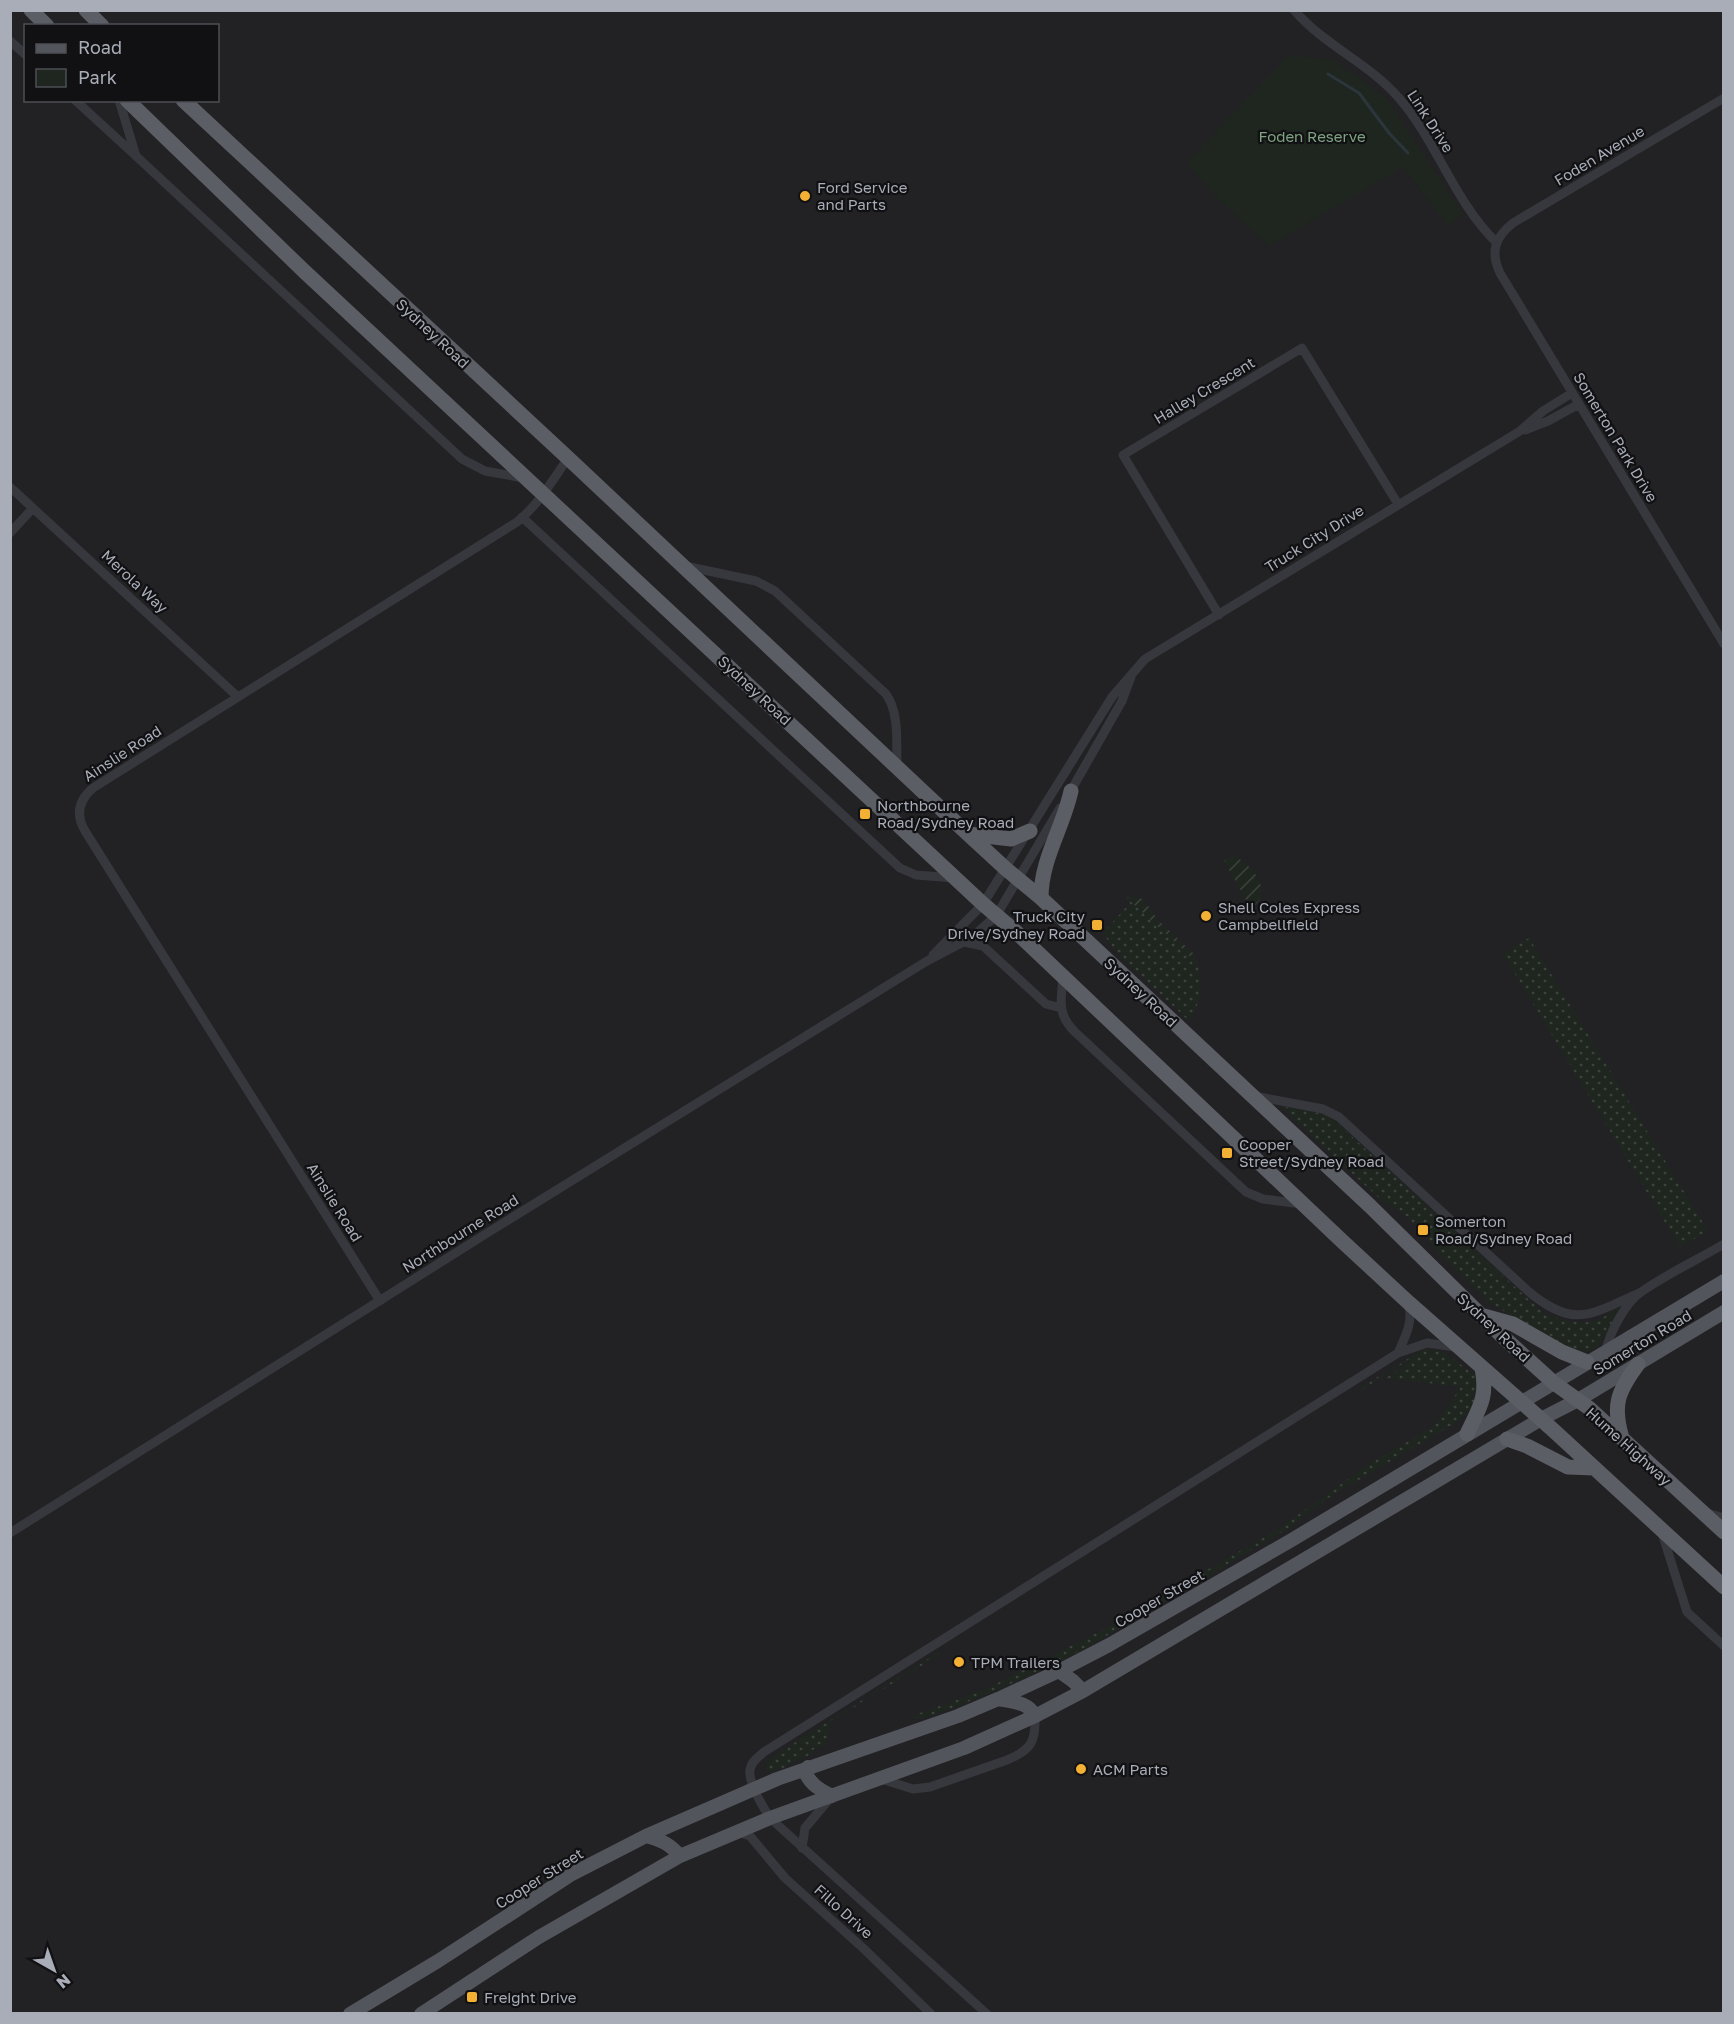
<svg xmlns="http://www.w3.org/2000/svg" width="1734" height="2024" viewBox="0 0 1734 2024" font-family="'Golos Text',sans-serif">
<style>
.built{fill:#222225;fill-rule:evenodd}
.grass{fill:url(#grass-dots)}
.park{fill:#1e261f}
.garden{fill:url(#garden-furrows)}
.lines{fill:none;stroke-linecap:round;stroke-linejoin:round}
.stream{stroke:#2c353c;stroke-width:3}
.minor{stroke:#37383d;stroke-width:9}
.primary{stroke:#53555c;stroke-width:14}
.trunk{stroke:#5b5e65;stroke-width:15}
.poi-dot{fill:#f2b134;stroke:#111113;stroke-width:2}
.labels{text-anchor:middle;dominant-baseline:central;stroke-width:4.5;stroke-linejoin:round;paint-order:stroke}
.street-label{font-size:15px;fill:#a8adb8;stroke:#111113}
.park-label{font-size:15px;fill:#7fa381;stroke:#111113}
.poi-label{font-size:15px;fill:#a8adb8;stroke:#111113;text-anchor:start}
</style>
<defs>
<pattern id="grass-dots" width="8" height="8" patternUnits="userSpaceOnUse" patternTransform="scale(1.5)"><rect width="8" height="8" fill="#1e261f"/><path d="M2 2h.1M6 6h.1" fill="none" stroke="#3c433d" stroke-width="1.8" stroke-linecap="round"/></pattern>
<pattern id="garden-furrows" width="10" height="10" patternUnits="userSpaceOnUse" patternTransform="scale(1.5)"><rect width="10" height="10" fill="#1e261f"/><path d="M-1 1l2-2M0 10L10 0M9 11l2-2" fill="none" stroke="#3c433d"/></pattern>
</defs>
<rect width="100%" height="100%" fill="#161618"/>
<path class="built" d="M11 11H1723V2013L11 2014ZM26 26H218V100H26Z"/>
<path class="grass" d="M1127 898 1189 955 1193 963 1197 962C1202 983 1202 1003 1189 1021L1116 952 1103 933 1130 903 1127 900Z
M1529 938 1708 1231 1680 1247 1503 954Z
M1280 1106 1324 1114 1335 1121 1541 1311C1559 1320 1581 1327 1600 1319 1609 1315 1616 1308 1624 1304L1601 1342 1594 1349 1582 1352 1552 1341 1491 1303 1439 1254 1423 1232 1402 1212 1381 1200Z
M1424 1349 1444 1352 1481 1380 1472 1409 1460 1420 1328 1498 1293 1525 1086 1648 1029 1676 960 1705 921 1719 909 1717 984 1690 1104 1629 1277 1530 1368 1465 1434 1426 1461 1387 1386 1378 1360 1395 1412 1361 1410 1359 1360 1391 1361 1387Z
M939 1652 942 1653 830 1722 826 1745 812 1750 813 1753 785 1767 771 1772 767 1770 766 1763 772 1757Z"/>
<path class="park" d="M1289 55 1333 60 1385 97 1463 214 1448 226 1403 167 1269 246 1214 195 1187 162Z"/>
<path class="garden" d="M1233 856C1250 863 1274 889 1254 906L1248 903 1224 861Z
M1131 896 1143 899 1158 920 1194 954 1197 962 1193 964 1189 955 1127 898Z"/>
<g class="lines">
<path class="stream" d="M1328 74 1359 93 1389 133 1408 153"/>
<path class="minor" d="M1294 10C1325 46 1369 63 1399 98 1437 142 1454 201 1496 242
M10 41 26 55
M1724 98 1513 223C1495 237 1490 252 1500 273L1724 644
M75 100 136 156
M119 100 136 156 462 459 485 471 524 478
M1525 430 1548 421 1579 404
M10 487 238 697
M522 517 900 868 916 875 954 878
M10 533 33 508
M685 566 756 581 775 591 886 694C900 714 896 743 897 767
M1219 615 1123 455 1302 348 1398 504
M1069 794 1122 701 1131 677
M964 942 983 946 1046 1004 1061 1008
M933 955 983 904 1112 697 1145 659 1520 431 1543 411 1572 393
M1063 977C1061 1000 1057 1014 1074 1031L1246 1192 1263 1199 1302 1204
M1254 1096 1323 1109 1339 1117 1528 1291C1574 1330 1591 1314 1639 1293
M380 1301 85 831C75 814 79 800 93 788L517 522C539 504 552 481 568 458
M1606 1351C1609 1333 1626 1302 1641 1292 1667 1274 1697 1260 1724 1244
M1398 1353C1405 1337 1413 1323 1409 1305
M1707 1513 1724 1518
M10 1533 492 1230 927 961 971 938 996 916 1060 808
M1662 1533 1687 1612 1724 1646
M881 1779 913 1789 930 1787 1007 1760C1031 1750 1036 1742 1035 1716
M738 1832 750 1836 785 1878 863 1948 931 2014
M802 1848 805 1828 831 1797
M987 2014 770 1818C763 1807 748 1783 750 1770 751 1762 758 1757 764 1752L1398 1353 1427 1343 1455 1347"/>
<path class="primary" d="M1059 1671 1073 1681 1083 1691
M998 1699C1012 1702 1029 1702 1035 1716
M808 1767 806 1774C812 1786 821 1790 832 1796
M646 1836C661 1840 670 1844 680 1856
M350 2014 438 1961 572 1874 646 1836 777 1779 958 1716 998 1699 1059 1671 1109 1645 1290 1541 1724 1281
M421 2014 539 1937 680 1856 770 1818 964 1748 1035 1716 1083 1691 1541 1419 1578 1400 1724 1312"/>
<path class="trunk" d="M31 10 47 26
M86 10 102 26
M127 100 305 272 983 904 1016 932 1342 1241 1409 1303 1552 1429 1724 1587
M183 100 568 458 968 834 1006 869 1041 898 1370 1206 1501 1335 1554 1383 1589 1408 1724 1532
M968 834 1011 839 1030 831
M1041 898C1041 859 1063 828 1071 791
M1484 1316 1513 1324 1562 1352 1587 1362
M1467 1434C1479 1408 1488 1398 1482 1368
M1622 1438C1612 1405 1618 1391 1638 1364
M1507 1439 1527 1446 1568 1467 1594 1468"/>
</g>
<g class="poi-dot">
<circle cx="805" cy="196" r="6"/>
<rect x="859" y="808" width="12" height="12" rx="3"/>
<circle cx="1206" cy="916" r="6"/>
<rect x="1091" y="919" width="12" height="12" rx="3"/>
<rect x="1221" y="1147" width="12" height="12" rx="3"/>
<rect x="1417" y="1224" width="12" height="12" rx="3"/>
<circle cx="959" cy="1662" r="6"/>
<circle cx="1081" cy="1769" r="6"/>
<rect x="466" y="1991" width="12" height="12" rx="3"/>
</g>
<g class="labels">
<g class="street-label">
<text transform="translate(1431 121) rotate(57)">Link Drive</text>
<text transform="translate(1599 155) rotate(-31)">Foden Avenue</text>
<text transform="translate(433 333) rotate(43)">Sydney Road</text>
<text transform="translate(1204 390) rotate(-31)">Halley Crescent</text>
<text transform="translate(1616 437) rotate(59)">Somerton Park Drive</text>
<text transform="translate(1314 538) rotate(-32)">Truck City Drive</text>
<text transform="translate(135 581) rotate(43)">Merola Way</text>
<text transform="translate(755 690) rotate(43)">Sydney Road</text>
<text transform="translate(122 753) rotate(-33)">Ainslie Road</text>
<text transform="translate(1141 992) rotate(43)">Sydney Road</text>
<text transform="translate(335 1202) rotate(58)">Ainslie Road</text>
<text transform="translate(460 1233) rotate(-32)">Northbourne Road</text>
<text transform="translate(1494 1327) rotate(43)">Sydney Road</text>
<text transform="translate(1642 1342) rotate(-31)">Somerton Road</text>
<text transform="translate(1629 1446) rotate(42)">Hume Highway</text>
<text transform="translate(1159 1598) rotate(-30)">Cooper Street</text>
<text transform="translate(539 1878) rotate(-32)">Cooper Street</text>
<text transform="translate(844 1911) rotate(42)">Fillo Drive</text>
</g>
<g class="park-label">
<text x="1312" y="136">Foden Reserve</text>
</g>
<g class="poi-label">
<text x="817" y="187">Ford Service<tspan x="817" dy="17">and Parts</tspan></text>
<text x="877" y="805">Northbourne<tspan x="877" dy="17">Road/Sydney Road</tspan></text>
<text x="1218" y="907">Shell Coles Express<tspan x="1218" dy="17">Campbellfield</tspan></text>
<text x="1085" y="916" text-anchor="end">Truck City<tspan x="1085" dy="17">Drive/Sydney Road</tspan></text>
<text x="1239" y="1144">Cooper<tspan x="1239" dy="17">Street/Sydney Road</tspan></text>
<text x="1435" y="1221">Somerton<tspan x="1435" dy="17">Road/Sydney Road</tspan></text>
<text x="971" y="1662">TPM Trailers</text>
<text x="1093" y="1769">ACM Parts</text>
<text x="484" y="1997">Freight Drive</text>
</g>
</g>
<rect width="1734" height="2024" fill="none" stroke="#a8adb8" stroke-width="24"/>
<rect x="24" y="24" width="195" height="78" fill="#111113" stroke="#4d4f55" stroke-width="1.5"/>
<rect x="36" y="44" width="30" height="9" fill="#53555c" stroke="#4d4f55" stroke-width="1.5"/>
<text x="78" y="54" font-size="18" fill="#a8adb8">Road</text>
<rect x="36" y="69" width="30" height="18" fill="#1e261f" stroke="#4d4f55" stroke-width="1.5"/>
<text x="78" y="84" font-size="18" fill="#a8adb8">Park</text>
<g transform="translate(54 1970) rotate(140)" stroke="#111113" stroke-width="4.5" paint-order="stroke">
<path d="M0-4.5L10 22L0 15L-10 22Z" fill="#a8adb8"/>
<text y="-9" font-size="16" font-weight="bold" text-anchor="middle" fill="#a8adb8">N</text>
</g>
</svg>
